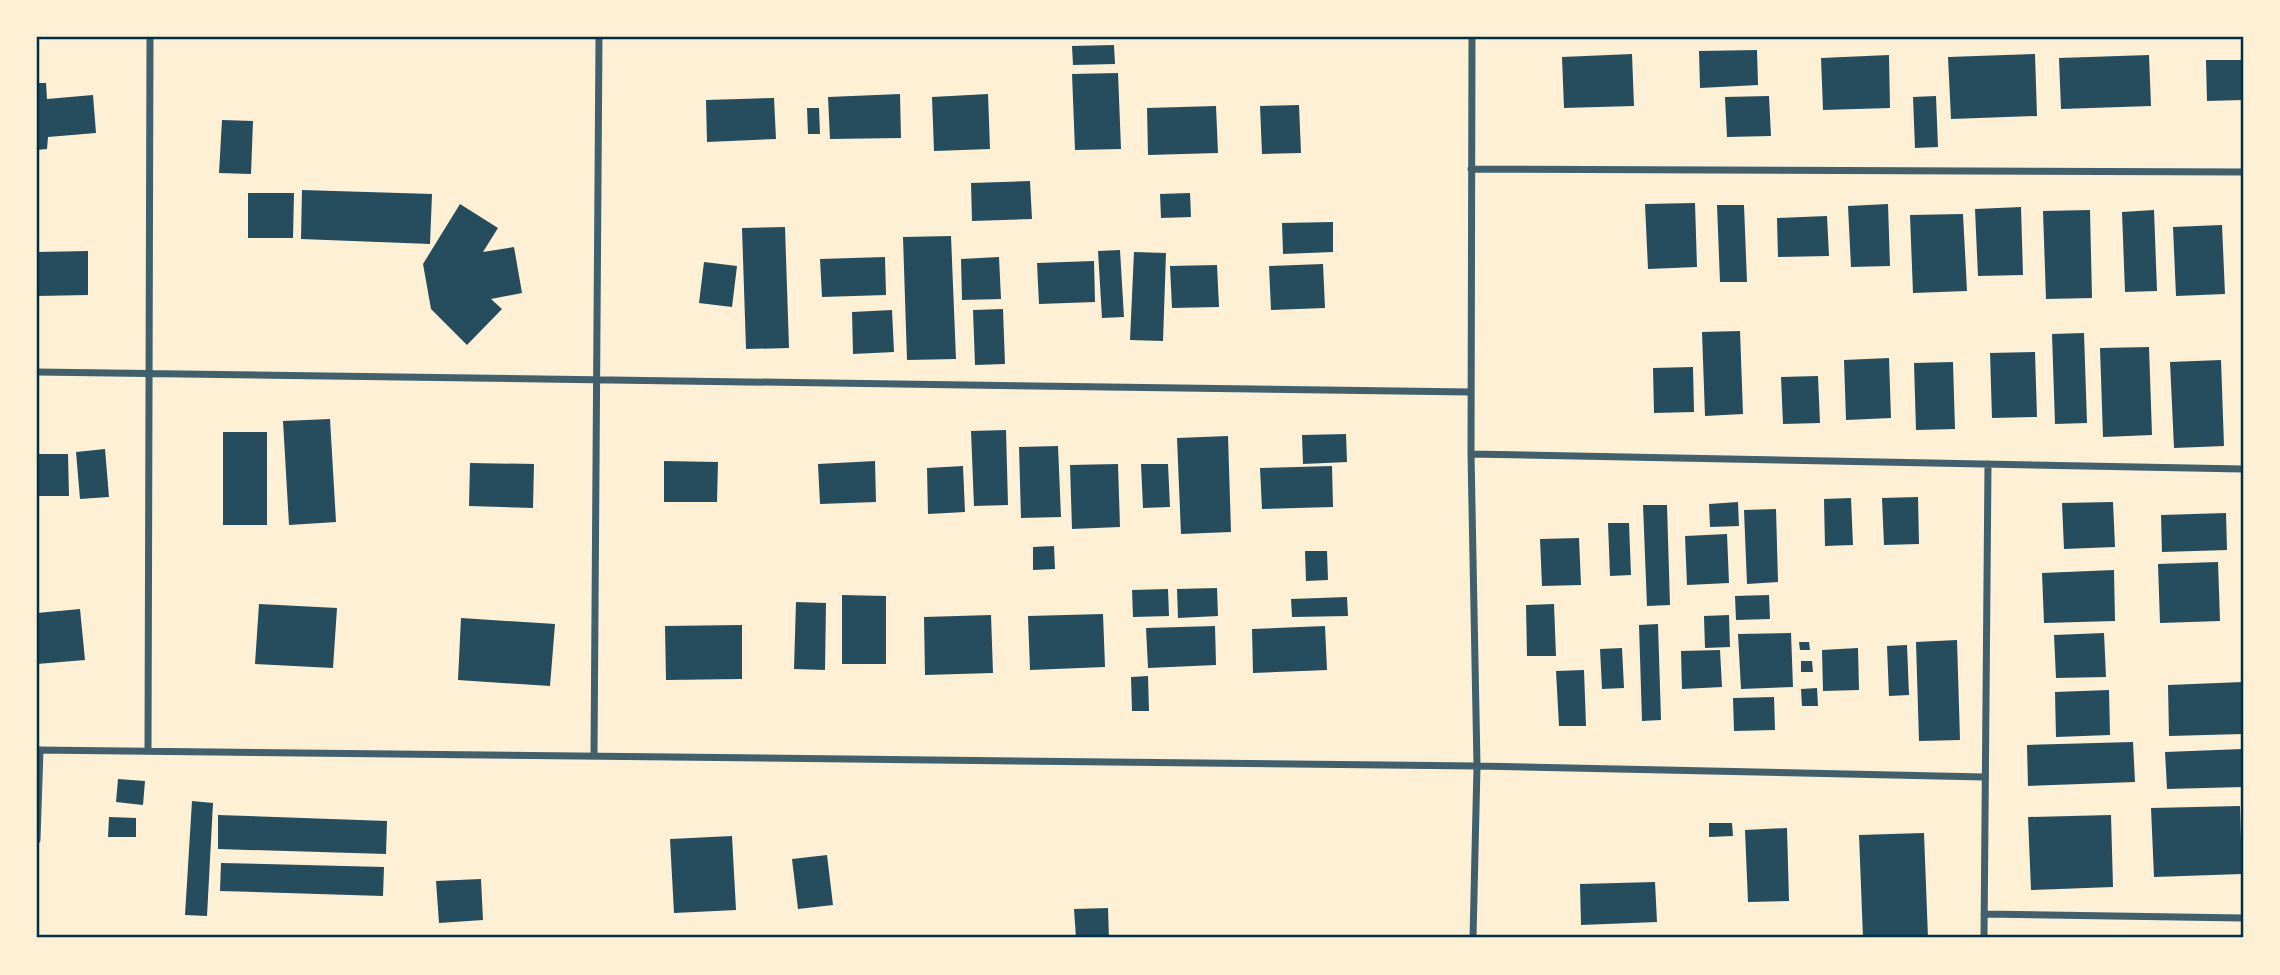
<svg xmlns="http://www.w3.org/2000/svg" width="2280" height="975" viewBox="0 0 2280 975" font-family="'DM Sans',sans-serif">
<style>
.building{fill:#264d5e}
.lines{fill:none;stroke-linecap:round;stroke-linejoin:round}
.minor{stroke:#3f606c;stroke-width:7}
.neatline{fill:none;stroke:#003049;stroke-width:2.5}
</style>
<rect width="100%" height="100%" fill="#fdf0d5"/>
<path class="building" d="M1114 45 1115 64 1073 65 1072 46Z
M1757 50 1758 85 1700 88 1699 51Z
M1632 54 1634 106 1564 108 1562 57Z
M2035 54 2037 116 1951 119 1948 57Z
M1889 55 1890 108 1823 110 1821 58Z
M2149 55 2151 106 2061 109 2059 58Z
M2206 60H2243V100L2207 101Z
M1118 73 1121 149 1075 150 1072 74Z
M37 83H46L47 99 93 95 96 133 48 137 47 149 37 150Z
M900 94 901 138 830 139 828 97Z
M988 94 990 149 934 151 932 97Z
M1769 96 1771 136 1727 137 1725 97Z
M1936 96 1938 147 1915 148 1913 97Z
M774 98 776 139 707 142 706 100Z
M1299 105 1301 153 1262 154 1260 106Z
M1216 106 1218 153 1148 155 1147 108Z
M807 108H819L820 134H808Z
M222 120 253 121 251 174 219 173Z
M1030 181 1032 219 972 221 971 183Z
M302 190 432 194 430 244 301 239Z
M248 193H294L293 238H248Z
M1190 193 1191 217 1161 218 1160 194Z
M1695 203 1697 267 1648 269 1645 204Z
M460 204 498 228 483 252 514 247 522 293 491 299 502 309 467 345 431 309 423 264Z
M1888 204 1890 266 1851 267 1848 206Z
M1717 205H1744L1747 282H1720Z
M2021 207 2023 275 1978 276 1975 209Z
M2090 210 2092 298 2046 299 2043 211Z
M2154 210 2157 291 2125 292 2122 212Z
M1963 214 1967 291 1913 293 1910 215Z
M1827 216 1829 256 1778 257 1777 218Z
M1333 222V252L1283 254 1282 223Z
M2222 225 2225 294 2176 296 2173 227Z
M785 227 789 348 746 349 742 228Z
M951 236 956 359 907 360 903 237Z
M1120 250 1124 317 1102 318 1098 251Z
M88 251V295L37 296V252Z
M1134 252 1166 253 1163 341 1130 340Z
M885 257 886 295 822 297 820 259Z
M999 257 1001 299 962 300 961 259Z
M1094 261 1095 302 1039 304 1037 263Z
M704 262 737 266 732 307 699 303Z
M1323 264 1325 308 1271 310 1269 266Z
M1217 265 1219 307 1172 308 1170 266Z
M1003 309 1005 364 975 365 973 310Z
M892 310 894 352 853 354 852 312Z
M1740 331 1743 414 1705 416 1702 332Z
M2084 333 2087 423 2055 424 2052 334Z
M2149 347 2152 435 2103 437 2100 348Z
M2035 352 2037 417 1992 418 1990 353Z
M1889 358 1891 418 1846 420 1844 360Z
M2221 360 2224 446 2174 448 2170 362Z
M1953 362 1955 429 1916 430 1914 363Z
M1693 367 1694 412 1654 413 1653 368Z
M1818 376 1820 423 1783 424 1781 377Z
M330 419 336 522 289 525 283 421Z
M1006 430 1008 505 974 506 971 431Z
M223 432H267V525H223Z
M1346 434 1347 462 1303 464 1302 435Z
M1228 436 1231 532 1181 534 1177 438Z
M1058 446 1061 517 1021 518 1019 447Z
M105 449 109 497 80 499 76 452Z
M37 454H68L69 496H37Z
M664 461 718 462 717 502H664Z
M875 461 876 502 820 504 818 464Z
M470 463 534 464 533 508 469 506Z
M1118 464 1120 527 1072 529 1070 465Z
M1141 464H1168L1170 507 1143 508Z
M963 466 965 512 928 514 927 468Z
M1332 466 1333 507 1262 509 1260 468Z
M1918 497 1919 544 1884 545 1882 498Z
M1851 498 1853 545 1825 546 1824 499Z
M1738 502 1739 526 1710 527 1709 504Z
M2113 502 2115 547 2064 549 2062 503Z
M1643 505H1667L1670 605 1647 606Z
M1776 509 1778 582 1747 584 1744 510Z
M2226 513 2227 550 2162 552 2161 515Z
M1608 523H1629L1631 575 1610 576Z
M1727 534 1729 583 1687 585 1685 536Z
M1579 538 1581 585 1542 586 1540 539Z
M1054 546 1055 569 1033 570V547Z
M1305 551H1327L1328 580 1306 581Z
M2218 562 2220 621 2160 623 2158 564Z
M2114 570 2115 621 2044 623 2042 573Z
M1217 588 1218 616 1178 618 1177 589Z
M1168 589 1169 616 1133 617 1132 590Z
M842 595 886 596V664H842Z
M1769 595 1770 619 1736 620 1735 596Z
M1347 597 1348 616 1292 617 1291 599Z
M796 602 826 603 825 670 794 669Z
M259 604 337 608 333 668 255 664Z
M1554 604 1556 656H1527L1526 605Z
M80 609 85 660 37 664V613Z
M1103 614 1105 667 1030 670 1028 616Z
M991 615 993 673 925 675 924 617Z
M1729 615 1730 647 1705 648 1704 616Z
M461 618 555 624 550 686 458 680Z
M1658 624 1661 720 1642 721 1639 625Z
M742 625V679L666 680 665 626Z
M1215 626 1216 665 1148 668 1146 628Z
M1325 626 1327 670 1253 673 1252 629Z
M1791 633 1793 687 1741 689 1738 634Z
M2104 633 2106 677 2056 678 2054 635Z
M1957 640 1960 740 1919 741 1916 642Z
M1799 642H1809L1810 650H1800Z
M1907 645 1909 695 1889 696 1887 646Z
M1622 648 1624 688 1602 689 1600 649Z
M1858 648 1859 690 1823 691 1822 650Z
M1720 650 1722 687 1682 689 1681 651Z
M1801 661H1812L1813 672H1801Z
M1584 670 1586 726H1559L1556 671Z
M1148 676 1149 711H1132L1131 677Z
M2243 682V734L2169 736 2168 685Z
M1817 688 1818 706H1802L1801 689Z
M2109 690 2110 735 2056 737 2055 692Z
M1774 697 1775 730 1734 731 1733 698Z
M2133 742 2135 782 2028 786 2027 745Z
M2243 749V787L2167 789 2165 752Z
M118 779 145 781 143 805 116 802Z
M192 801 213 803 207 916 185 915Z
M2240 806 2242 874 2154 877 2151 808Z
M218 815 387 821 386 854 218 849Z
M2111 815 2113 887 2031 890 2028 817Z
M109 817 136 818V837H108Z
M1709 823H1732L1733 836 1709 837Z
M1787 828 1789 901 1748 902 1745 830Z
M1924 833 1928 938H1863L1859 835Z
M732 836 736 910 674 913 670 839Z
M827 855 833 905 798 909 792 859Z
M221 863 384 867 383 896 220 891Z
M481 879 483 920 439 923 436 881Z
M1655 882 1657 922 1581 925 1580 884Z
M1108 908 1109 938H1076L1074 909Z"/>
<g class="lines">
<path class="minor" d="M1472 37 1471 454 1477 766 1473 938
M1471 169 2243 172
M37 372 1470 392
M1471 454 2243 469
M37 750 1477 766 1984 777
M148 751 150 37
M594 755 599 37
M37 840 40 750
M1984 914 2243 918
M1984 938 1988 464"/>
</g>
<rect width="2280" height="975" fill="none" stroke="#fdf0d5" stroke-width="77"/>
<rect x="38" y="38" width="2204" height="898" class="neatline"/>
</svg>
